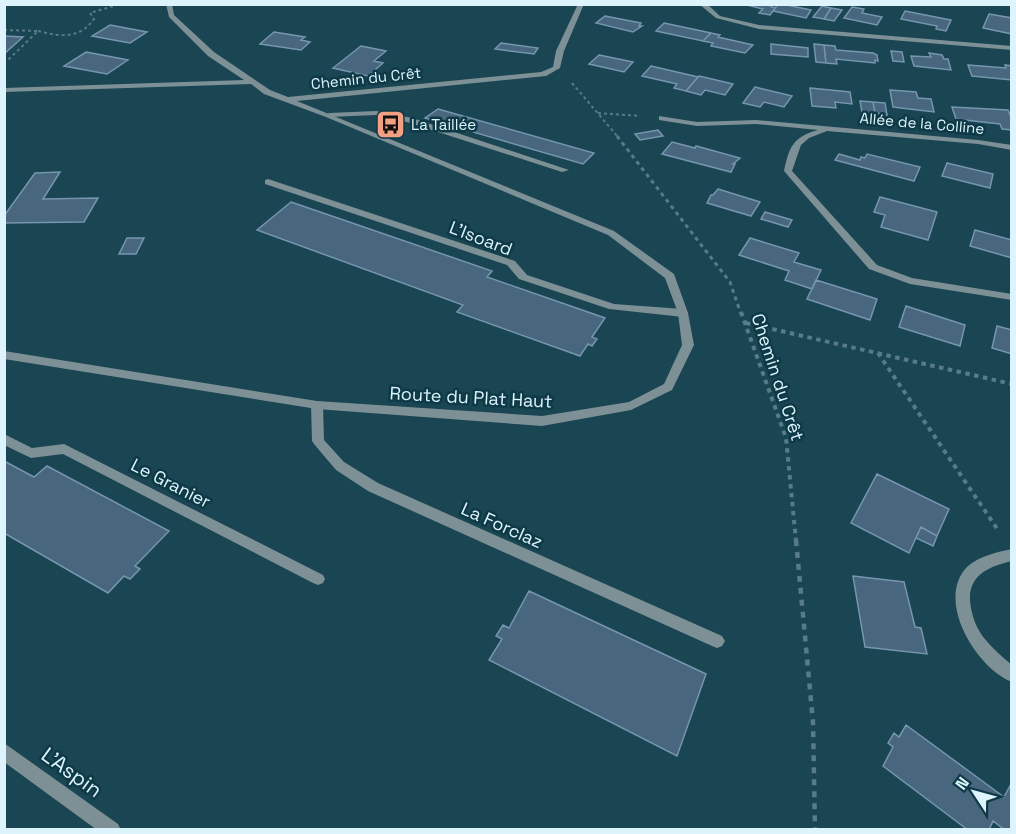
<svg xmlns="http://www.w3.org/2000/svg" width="1016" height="834" viewBox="0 0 1016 834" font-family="'Space Grotesk',sans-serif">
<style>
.building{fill:#48667e;stroke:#7696af;stroke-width:1.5}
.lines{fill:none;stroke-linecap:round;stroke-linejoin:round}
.path-far3{stroke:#577b87;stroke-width:2;stroke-dasharray:3 3;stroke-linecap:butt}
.path-far2{stroke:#577b87;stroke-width:3;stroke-dasharray:4 4;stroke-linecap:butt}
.path-far1{stroke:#577b87;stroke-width:4;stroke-dasharray:4.5 4.5;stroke-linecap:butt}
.path{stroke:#577b87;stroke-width:4.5;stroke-dasharray:6 6;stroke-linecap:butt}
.service{fill:#7d9096;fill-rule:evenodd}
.minor{fill:#7d9096;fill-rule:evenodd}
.labels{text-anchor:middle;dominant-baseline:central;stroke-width:5;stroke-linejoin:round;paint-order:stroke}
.far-street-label{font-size:15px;fill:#def4fc;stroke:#0e3a47}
.far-poi-label{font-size:15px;fill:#def4fc;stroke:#0e3a47;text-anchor:start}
.street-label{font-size:18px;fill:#def4fc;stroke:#0e3a47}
.near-street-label{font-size:21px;fill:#def4fc;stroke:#0e3a47}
</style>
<rect width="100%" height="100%" fill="#1a4552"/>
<path class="building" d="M743 4H766L775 8 770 15 759 13 763 9Z
M778 4H782L811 10 806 18 773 11Z
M822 6 831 8 824 19 813 17Z
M852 7 864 9 862 13 882 17 877 25 844 18Z
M831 8 842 10 834 21 824 19Z
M905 11 951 20 946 31 936 29 937 26 901 19Z
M989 14 1012 18V34L983 28Z
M605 16 641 23 639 26H642L633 32 596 23Z
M664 23 711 33 703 41 656 31Z
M110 25 147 32 130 43 92 36Z
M274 32 305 37 301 40 310 42 301 50 260 44Z
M711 33 720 35 718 37 753 45 745 53 711 46 713 43 703 41Z
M4 36 23 37 4 54Z
M501 43 538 48 534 54 495 49Z
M771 44 808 48V57L771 54Z
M814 44 824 45 826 63 816 62Z
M824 45 835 46 836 50 873 53 877 55 878 61 875 60V63L836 59 837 64 826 63Z
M361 46 386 51 374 61 383 63 368 76 333 68Z
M891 51 902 52 904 62 893 61Z
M86 52 128 60 107 74 64 66Z
M929 53 942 55 944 59H948L951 70 914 66 911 56 931 57Z
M599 55 633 62 624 72 589 64Z
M968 65 1006 68 1005 65 1012 66V80L972 76Z
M651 66 698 77 686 91 674 88 677 84 642 76Z
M699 76 733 84 725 95 705 90 701 95 686 91Z
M755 87 792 96 784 107 764 102 760 107 743 103Z
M810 88 850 92 852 104 835 102 836 108 812 106Z
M890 90 916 92 918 98 931 99 934 112 893 107Z
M860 101 873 102 875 113 862 112Z
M873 102 885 103 887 115 875 113Z
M952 107 1008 110 1012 120V130L1002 129 1000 124 956 119Z
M438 109 594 153 583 164 425 118Z
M658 130 663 136 640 140 635 134Z
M672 142 695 148 696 146 740 158 733 164H735L731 172 662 154Z
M839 154 860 160 861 157 865 158 867 154 920 167 914 181 835 160Z
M947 163 993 174 990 188 942 176Z
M60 172 43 199 98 198 84 222 4 223V216L35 173Z
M718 189 760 202 751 216 707 203 711 195H713Z
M880 197 937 212 928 240 881 227 885 215 874 212Z
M291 202 492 271 487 277 605 318 592 337 597 339 592 346 588 344 580 356 457 312 463 305 257 230Z
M765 212 792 220 788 227 761 219Z
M975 230 1012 240V258L970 246Z
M127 238H144L136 254H119Z
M750 238 799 253 794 262 821 270 812 289 785 280 789 271 739 255Z
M816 280 877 299 870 320 807 299Z
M906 306 965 325 960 346 899 327Z
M997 326 1012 330V354L992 348Z
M4 461 34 477 47 466 169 531 135 566 140 569 130 579 124 576 108 593 4 533Z
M877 474 949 509 937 536 921 527 909 553 851 523Z
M921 527 937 536 933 546 916 538Z
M853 576 904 582 915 627 921 628 927 654 865 647Z
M529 591 706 674 677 756 489 660 502 639 496 636 503 625 509 628Z
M906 725 1004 797 1012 782V830H1005L993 821 989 830H968L883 766 893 747 888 743 894 733 899 737Z"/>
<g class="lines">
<path class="path-far3" d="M4 30 38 31 8 60H4
M38 31C60 37 80 39 94 19L90 13 120 4
M572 83 618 137
M598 113 640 116"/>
<path class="path-far2" d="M617 136 730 282 741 314"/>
<path class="path-far1" d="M741 312 786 438 796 541
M746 323 1012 384
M878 353 998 530"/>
<path class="path" d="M796 540 813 722 815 830"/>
<path class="service" d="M376 111 412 118 569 170 562 172 407 122 376 115 329 117 325 115 329 113Z
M268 179 515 261 527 275 614 304 683 309 688 313 683 317 609 309 519 279 507 265 265 184V180Z
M317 401 323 405 324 440 344 462 378 483 722 636 725 641 722 646 717 648 712 646 368 491 336 470 314 444 312 441 311 405Z
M4 434 32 448 64 444 68 446 323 575 325 579 323 583 318 585 313 583 63 454 31 458 4 445Z
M4 743 118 824 121 830H97L4 762Z"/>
<path class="minor" d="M166 4H172L174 15 214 52 270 90 288 97 541 72 553 67 556 51 578 4H584L564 51 560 68 546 76 297 101 614 231 674 274 688 313 694 345 672 390 631 410 542 426 317 409 4 359V351L317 401 542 416 629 402 664 384 682 345 678 313 665 278 608 235 326 117 264 94 251 84 4 92V88L244 80 208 56 169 17Z
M699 4H707L720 16 759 25 1012 46V50L759 29 716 18Z
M659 116 697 122 756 120 978 140 1012 145V150L978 144 827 131 809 138 801 145 792 171 877 265 912 278 1012 294V300L910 284 869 269 784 171C789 147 793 137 818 130L756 124 697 126 659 120Z
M1012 549V561C986 567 965 577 971 608 973 619 977 629 984 638 992 648 1002 657 1012 665V682C976 668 934 599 968 566 980 556 997 552 1012 549Z"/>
</g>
<defs>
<symbol id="bus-square" viewBox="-11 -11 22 22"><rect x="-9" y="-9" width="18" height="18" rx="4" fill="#f2a081" stroke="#0e3a47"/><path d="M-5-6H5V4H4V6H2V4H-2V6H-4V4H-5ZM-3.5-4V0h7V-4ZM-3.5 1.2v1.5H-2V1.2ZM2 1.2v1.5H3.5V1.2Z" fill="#111"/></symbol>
</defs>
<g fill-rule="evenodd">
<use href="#bus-square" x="374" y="108" width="33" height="33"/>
</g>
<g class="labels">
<g class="far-street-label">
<text transform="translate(366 78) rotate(-6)">Chemin du Crêt</text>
<text transform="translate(922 123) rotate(5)">Allée de la Colline</text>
</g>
<g class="far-poi-label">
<text x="411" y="124">La Taillée</text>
</g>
<g class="street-label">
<text transform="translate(481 238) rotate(21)">L'Isoard</text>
<text transform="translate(778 377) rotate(72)">Chemin du Crêt</text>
<text transform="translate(471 397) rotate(3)">Route du Plat Haut</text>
<text transform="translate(171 483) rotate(27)">Le Granier</text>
<text transform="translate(502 525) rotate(24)">La Forclaz</text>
</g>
<g class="near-street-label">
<text transform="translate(72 772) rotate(36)">L'Aspin</text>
</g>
</g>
<rect width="1016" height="834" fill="none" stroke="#def4fc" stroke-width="12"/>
<g transform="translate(974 792) rotate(306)" stroke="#0e3a47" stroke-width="4.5" paint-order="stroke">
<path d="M0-4.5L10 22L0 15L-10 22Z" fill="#def4fc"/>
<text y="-9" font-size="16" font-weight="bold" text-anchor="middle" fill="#def4fc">N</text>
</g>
</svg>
